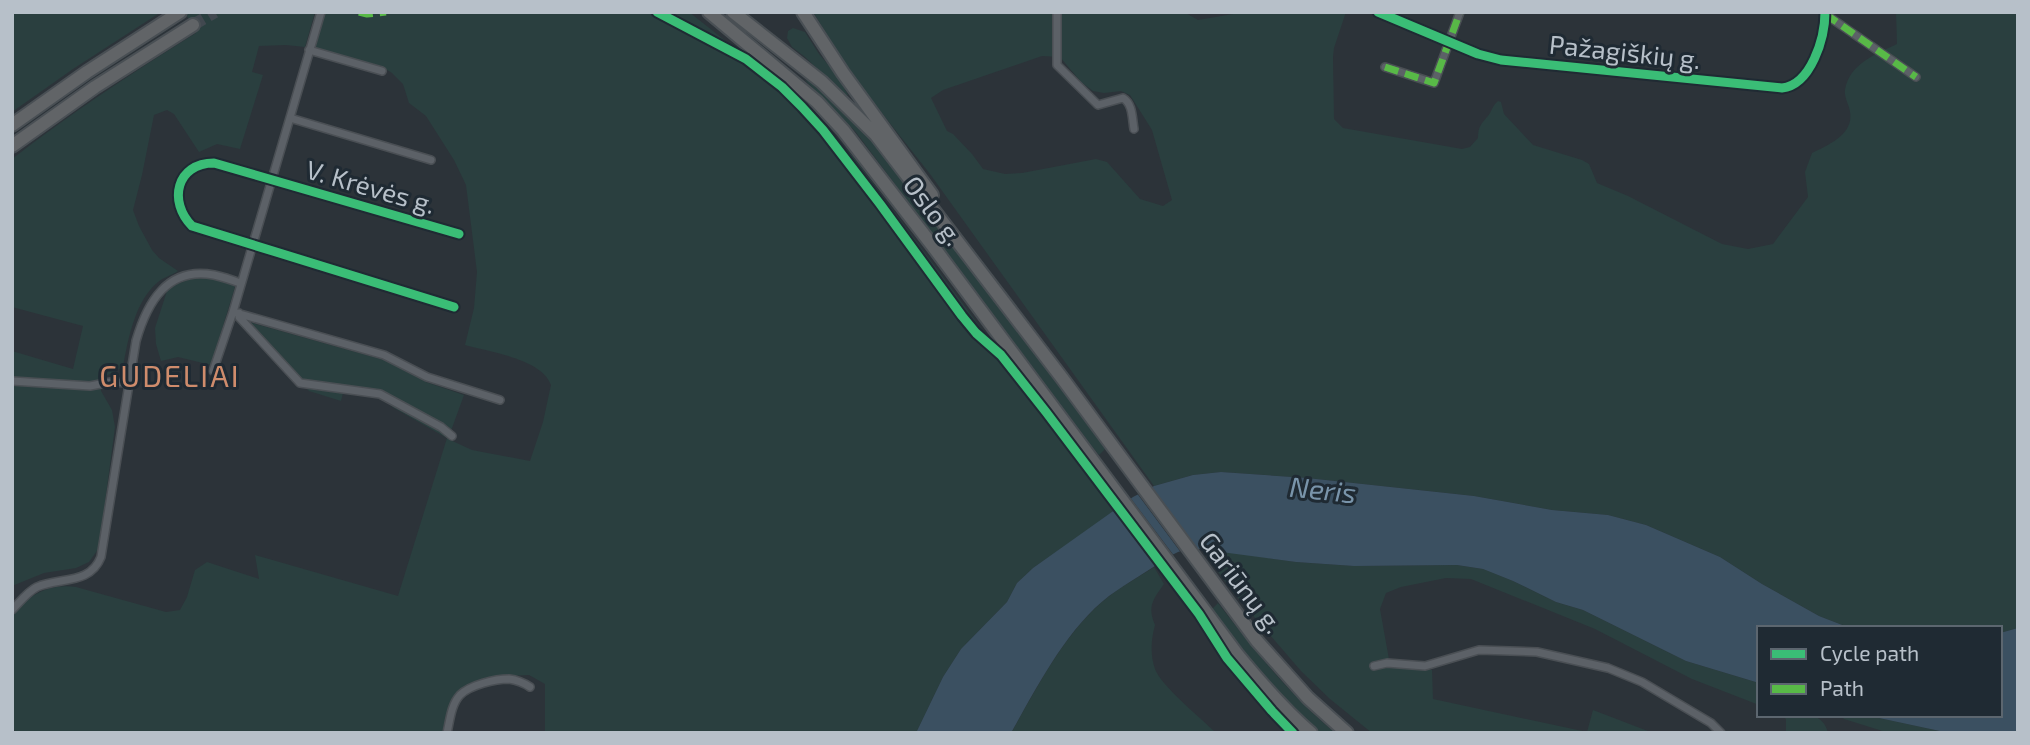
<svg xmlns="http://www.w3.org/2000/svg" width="2030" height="745" viewBox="0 0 2030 745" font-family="'Exo 2',sans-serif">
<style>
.green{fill:#2a3f3f;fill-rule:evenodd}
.water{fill:#3b5061}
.pier{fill:#2c3339}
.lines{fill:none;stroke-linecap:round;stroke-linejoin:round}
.highway-tunnel{stroke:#41484f;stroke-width:12;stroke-dasharray:12 6;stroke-linecap:butt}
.street-casing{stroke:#4a4f54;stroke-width:10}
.highway-casing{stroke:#494f54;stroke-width:16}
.street{stroke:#5c6167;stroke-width:7}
.highway{stroke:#616467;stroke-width:12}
.quiet{stroke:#58b947;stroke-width:7;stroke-dasharray:14 7;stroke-linecap:butt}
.cycleway-casing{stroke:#1f2a33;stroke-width:13}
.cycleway{stroke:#3abd76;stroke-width:9}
.labels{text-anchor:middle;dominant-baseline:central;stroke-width:6;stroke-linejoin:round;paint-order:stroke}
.street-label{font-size:26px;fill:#b7c0c9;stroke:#1f2a33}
.water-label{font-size:28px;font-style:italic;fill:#7994aa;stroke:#1f2a33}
.quarter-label{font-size:30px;letter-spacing:2px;fill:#cf8c6c;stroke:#1f2a33}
</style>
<rect width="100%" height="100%" fill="#2c3339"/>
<path class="green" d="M12 12H161L73 69 12 112Z
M185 12H315L305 47 286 45 259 46 252 72 263 75 240 149 217 144 199 152 174 114 167 110 154 115 142 175 133 210 139 226 152 250 159 258 178 271C172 275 164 277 158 282 135 301 128 339 123 367L102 378 101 391 112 410 115 427 99 548 89 562 76 568 44 573 12 586V351L73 369 83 326 12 307V159C71 113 133 72 196 33Z
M325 12H689L794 95 816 115 855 159 1048 418 1115 511 1033 568 1017 583 1007 602 961 649 943 677 916 733H545V684L529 675 489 677 470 683 455 694 447 713 442 733H16L12 726V616C28 595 49 583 76 587L166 612 180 610 187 597 195 570 207 562 259 579 255 555 398 596 447 438 394 408 383 399 343 393 341 401 309 391 300 380 245 321 384 360 426 382 464 395 448 439 472 450 530 461 543 422 551 385C542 359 490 352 465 345L474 308 477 272 466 185 454 160 426 116 409 103 403 84 392 73 381 66 315 48Z
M813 12H1184L1198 20 1233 14 1234 12H1346L1334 48 1333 57 1334 119 1343 128 1462 149 1470 147 1478 138C1478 127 1481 124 1488 116 1492 111 1492 106 1498 101L1501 102 1504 114 1533 145 1582 160 1589 164 1597 183 1628 196 1722 244 1748 249 1773 244 1808 197 1805 172 1812 153C1829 145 1854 134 1850 112 1849 104 1844 98 1845 90 1849 64 1876 54 1897 44L1896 12H2018V628L2000 633V628H1850L1819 616 1762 584 1720 557 1646 525 1608 515 1552 510 1474 496 1307 478 1221 472 1193 475 1154 486 930 174 870 98 841 57ZM1042 56 1060 57 1081 82 1093 91 1104 93 1121 91 1130 95 1152 130 1172 200 1163 206 1140 199 1107 162 1096 159 1022 173 1005 174 983 169 972 154 953 134 947 131 931 98 943 90Z
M793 28 805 32 819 54 837 75 848 95H844L805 57 792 47 787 38 788 31Z
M805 80C829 84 880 149 897 169L1101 443 1105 449 1099 455 1094 449 855 131Z
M193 278H208L232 284 235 287 211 365 178 357 161 361 156 344 155 328 167 291 177 284Z
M1201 548 1296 562 1354 566 1457 565 1483 569 1513 581 1556 602 1583 610 1686 661 1759 683V705L1692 679 1595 629 1471 579 1446 578 1401 587 1386 593 1380 609 1390 665 1432 670 1433 699 1587 732 1593 710 1653 733H1372L1330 699 1301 671 1232 591Z
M1154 567 1164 584C1153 599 1147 607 1155 625 1151 639 1150 655 1155 669 1161 686 1201 718 1216 733H1011C1038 686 1066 630 1108 597 1122 586 1139 577 1154 567Z
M1218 603C1254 650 1290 695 1335 733H1319C1277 697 1245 653 1212 609Z
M1780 715C1799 715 1822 709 1828 733H1786V719Z
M1840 715H1865L1949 733H1889L1844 719Z"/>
<path class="water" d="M1221 472 1307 478 1474 496 1552 510 1608 515 1646 525 1720 557 1762 584 1819 616 1850 628H1759V683L1686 661 1583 610 1556 602 1513 581 1483 569 1457 565 1354 566 1296 562 1191 548 1178 552 1168 557C1149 571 1128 582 1109 596 1067 628 1037 687 1011 733H916L943 677 961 649 1007 602 1017 583 1033 568 1133 497 1154 486 1193 475Z
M2018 628V733H1949L1865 715H2000V633Z"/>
<path class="pier" d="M1150 485 1200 552 1182 554 1136 492Z
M1129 496 1175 557 1161 566 1116 506Z"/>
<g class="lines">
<path class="highway-tunnel" d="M193 25 215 12"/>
<defs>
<path id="street" d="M1057 12V65L1098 105 1123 98C1133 104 1132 118 1134 129
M1378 12 1478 54 1501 60 1782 88C1811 85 1825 38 1825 12
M1825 14 1916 77
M309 50 382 71
M1385 67 1434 83 1460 12
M290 118 431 160
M454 307 192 226C168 202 176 163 214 163L459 234
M233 312 384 355 427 377 500 400
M239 313V317L300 383 380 394 441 427 452 436
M213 371 233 312 321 12
M12 381 90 386 111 382 129 383
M12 610C20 602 27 592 37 587 60 577 90 585 101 557L136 341C147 303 167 266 214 275 223 277 232 280 240 283
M1374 666 1387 663 1425 666 1479 650 1537 652 1608 668 1642 682 1711 723 1721 733
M447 733C450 720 451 705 460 695 470 685 495 679 509 679 517 680 524 683 530 687"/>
<path id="highway" d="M709 12 817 102 843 130 932 245 1237 654C1260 682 1283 709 1311 733
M733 12 822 82 876 135 1062 378 1257 641 1308 698 1347 733
M803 12 843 73 932 195
M12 125 87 72 180 12
M12 146 95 87 193 25"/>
</defs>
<use href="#street" class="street-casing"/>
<use href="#highway" class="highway-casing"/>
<use href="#street" class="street"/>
<use href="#highway" class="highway"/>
<path class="quiet" d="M359 12 367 14 386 12
M1825 14 1916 77
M1385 67 1434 83 1460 12"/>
<defs>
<path id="cycleway" d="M657 12 746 59 782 87 802 107 823 130 880 204 962 316 976 333 1001 355 1046 412 1199 614 1227 658 1272 711 1293 733
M1378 12 1478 54 1501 60 1782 88C1811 85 1825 38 1825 12
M454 307 192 226C168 202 176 163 214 163L459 234"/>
</defs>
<use href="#cycleway" class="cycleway-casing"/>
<use href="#cycleway" class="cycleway"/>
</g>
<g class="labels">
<g class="street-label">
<text transform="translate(1625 51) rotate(6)">Pažagiškių g.</text>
<text transform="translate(371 186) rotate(16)">V. Krėvės g.</text>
<text transform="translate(934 210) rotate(53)">Oslo g.</text>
<text transform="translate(1242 582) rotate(53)">Gariūnų g.</text>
</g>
<g class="water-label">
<text transform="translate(1323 489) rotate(6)">Neris</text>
</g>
<g class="quarter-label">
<text x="170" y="375">GUDELIAI</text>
</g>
</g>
<rect width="2030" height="745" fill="none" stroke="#b7c0c9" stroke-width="28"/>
<rect x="1757" y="626" width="245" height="91" fill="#1f2a33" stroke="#5c666f" stroke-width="2"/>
<rect x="1771" y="649" width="35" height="10" fill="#3abd76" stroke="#5c666f" stroke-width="2"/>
<text x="1820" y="661" font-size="21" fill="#b7c0c9">Cycle path</text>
<rect x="1771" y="684" width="35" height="10" fill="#58b947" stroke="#5c666f" stroke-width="2"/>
<text x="1820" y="696" font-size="21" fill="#b7c0c9">Path</text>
</svg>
